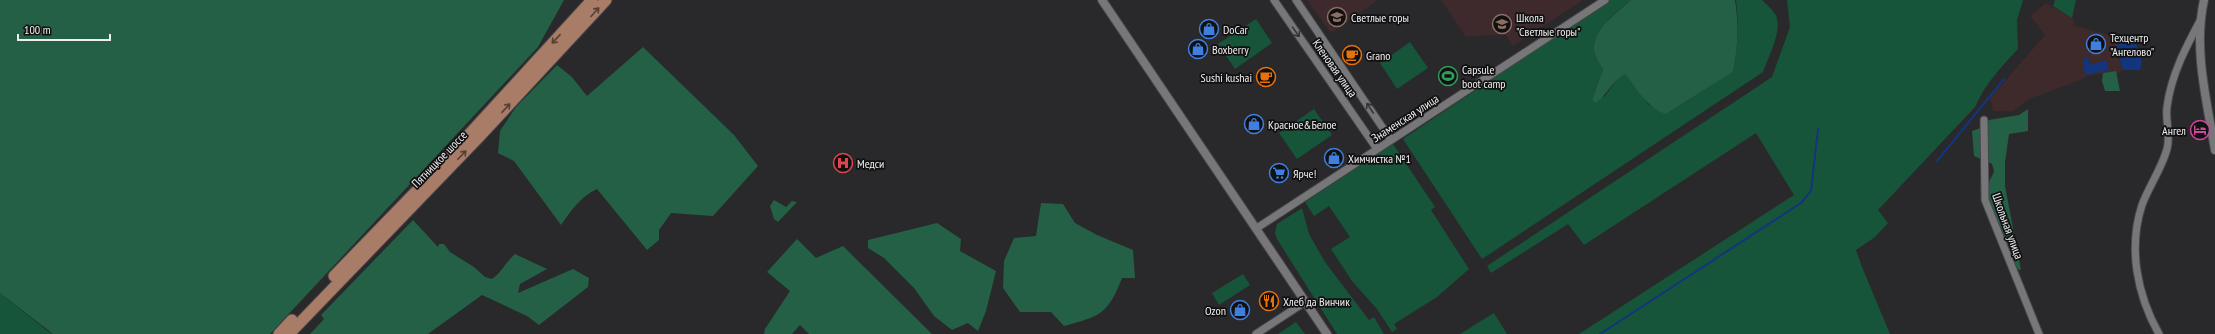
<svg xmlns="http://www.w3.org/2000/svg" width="2215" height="334" viewBox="0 0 2215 334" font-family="'PT Sans Narrow',sans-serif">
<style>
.commercial{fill:#3e2a2b}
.education{fill:#3e2a2d}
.green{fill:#17553a}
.forest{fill:#246045}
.water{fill:#12357d}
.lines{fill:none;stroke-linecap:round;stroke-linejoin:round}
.stream{stroke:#12357d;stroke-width:2}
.minor-casing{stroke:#474649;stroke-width:9}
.tertiary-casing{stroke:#474649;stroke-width:10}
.primary-casing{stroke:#474649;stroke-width:13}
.minor{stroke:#777679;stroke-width:7}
.tertiary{stroke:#777679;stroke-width:8}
.primary{stroke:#a87c66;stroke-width:11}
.oneway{stroke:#554138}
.oneway2{stroke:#353436}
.labels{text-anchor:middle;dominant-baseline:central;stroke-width:3.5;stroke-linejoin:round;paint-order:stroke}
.poi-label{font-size:12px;fill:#efeff1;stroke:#111112;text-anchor:start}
.street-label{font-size:12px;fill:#efeff1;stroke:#111112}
</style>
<rect width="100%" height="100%" fill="#29282b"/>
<path class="commercial" d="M2046 3 2072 18 2075 22 2073 25 2130 41 2120 42 2118 54 2122 70 2117 75 2116 71 2087 76 2081 80 2029 99 2013 111H1993L1990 98 2045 35 2030 16Z"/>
<path class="education" d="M1307 0H1378L1331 33Z
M1441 0H1583L1513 46 1505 34 1466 37Z"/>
<path class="green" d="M1610 0H1631C1616 13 1588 31 1595 55 1597 60 1600 65 1603 69L1592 100 1605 96 1618 78 1625 74 1648 104 1666 114 1733 72C1738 48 1739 25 1736 0H1762C1766 4 1772 9 1775 14 1784 28 1768 58 1763 72L1482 259 1403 139Z
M1787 0H2023L2017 20 2018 49C2001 67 1985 84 1975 107L1878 210 1888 223 1875 237 1856 250 1862 267 1890 334H1579L1794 195 1756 133 1584 245 1568 224 1491 273 1487 266 1772 77 1790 27Z
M2055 0H2076L2072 18 2053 6Z
M1256 19 1272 43 1235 69 1218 44Z
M1410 42 1428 68 1397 89 1380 63Z
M1314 109 1332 135 1297 159 1279 133Z
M1393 144 1435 207 1431 210 1469 269 1437 297 1394 324 1397 329 1392 332 1377 309 1352 281 1331 249 1350 237 1329 206 1314 216 1305 202Z
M1302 208 1309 234 1325 262 1369 320 1374 317 1384 334H1337L1277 239 1275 233 1277 224Z
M1243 274 1250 285 1219 305 1212 293Z
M0 293 49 332 53 334H0Z
M1494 313 1507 334H1460Z
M1296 322 1305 334H1278Z"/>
<path class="forest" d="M0 0H564L538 47 270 334H53L0 293Z
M1631 0H1735C1739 25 1738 48 1733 72L1666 114C1647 108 1637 89 1625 74 1612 81 1607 95 1596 103L1592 100 1603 69C1600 65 1597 60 1595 55 1588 31 1616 14 1631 0Z
M643 47 734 135 758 166 713 216 671 213 659 230V240L647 250 597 189C580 197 571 211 561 225L514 161 498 153 500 131 516 107 557 65 572 77 587 96Z
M2116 71 2120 91H2105L2102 81 2103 73Z
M2028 109V131L2009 134 2005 162V186L2021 270 2017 269C2007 247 1984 206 1989 182 1990 179 1993 175 1994 171L1992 164 1974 156 1972 131 1986 126 1989 120 2019 115Z
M774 200 786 207 792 201 797 202 778 222 774 219 770 206Z
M1041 203 1063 204 1075 223 1097 235 1133 250 1135 278H1122C1108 314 1101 316 1064 326L1051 312H1020L1003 288 1004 261 1014 238 1036 236Z
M413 220 438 247 439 244H444L450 252 474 267 485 277 492 279C502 272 505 263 515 254L547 269 520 284 518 293 573 269 589 278 588 287 539 325 527 316 482 295 428 334H310L324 319 321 315Z
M937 223 961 239 960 251 996 271 986 311 978 331 968 323 952 330 934 316 914 288 884 258 868 248V240Z
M797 239 816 258 843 246 932 334H809L800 325 792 334H764L765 329 790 291 767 272Z"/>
<path class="water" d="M2127 40 2136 44C2140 52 2144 61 2140 70H2122L2117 44Z
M2088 57 2090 65 2106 60 2109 70 2085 75 2083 58Z"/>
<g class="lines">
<path class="stream" d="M1937 161 2004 79
M1600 334 1801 203 1811 191 1818 129"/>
<defs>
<path id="minor" d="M1274 0 1377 149
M1296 0 1391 140
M1984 120 1985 200 2039 334
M1257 228 1605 0
M1256 334 1305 302
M2159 334C2137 295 2128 248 2142 205 2149 186 2162 168 2167 149 2171 136 2165 120 2167 107 2171 75 2186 47 2201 19"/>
<path id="tertiary" d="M1102 0 1327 334
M2204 0C2193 49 2207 102 2215 150"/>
<path id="primary" d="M334 276 431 176 592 0
M279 334 292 320
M289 334 480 136 606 0"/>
</defs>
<use href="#minor" class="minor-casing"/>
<use href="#tertiary" class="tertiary-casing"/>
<use href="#primary" class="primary-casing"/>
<use href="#minor" class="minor"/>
<use href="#tertiary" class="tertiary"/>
<use href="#primary" class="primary"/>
</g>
<defs><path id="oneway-shaft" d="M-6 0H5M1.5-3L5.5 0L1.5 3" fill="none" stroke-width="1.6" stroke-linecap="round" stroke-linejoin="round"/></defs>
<g class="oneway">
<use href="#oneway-shaft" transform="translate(595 12) rotate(-48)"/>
<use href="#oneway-shaft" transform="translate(556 39) rotate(133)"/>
<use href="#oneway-shaft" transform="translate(506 108) rotate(-47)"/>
<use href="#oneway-shaft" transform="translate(462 155) rotate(-46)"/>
</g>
<g class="oneway2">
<use href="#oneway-shaft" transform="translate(1296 32) rotate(55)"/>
<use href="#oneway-shaft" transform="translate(1370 108) rotate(-124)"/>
</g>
<defs>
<symbol id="school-ring" viewBox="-11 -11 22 22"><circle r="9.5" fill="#111112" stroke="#8d6e63" stroke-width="1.5"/><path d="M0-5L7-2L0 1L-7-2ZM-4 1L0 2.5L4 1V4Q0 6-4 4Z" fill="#8d6e63"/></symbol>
<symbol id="shop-ring" viewBox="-11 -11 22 22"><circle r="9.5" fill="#111112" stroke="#3f7fe0" stroke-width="1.5"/><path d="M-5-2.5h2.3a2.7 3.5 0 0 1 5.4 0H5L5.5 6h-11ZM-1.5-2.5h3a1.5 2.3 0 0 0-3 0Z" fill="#3f7fe0"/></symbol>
<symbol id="cafe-ring" viewBox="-11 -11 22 22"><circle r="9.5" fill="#111112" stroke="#e8710a" stroke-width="1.5"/><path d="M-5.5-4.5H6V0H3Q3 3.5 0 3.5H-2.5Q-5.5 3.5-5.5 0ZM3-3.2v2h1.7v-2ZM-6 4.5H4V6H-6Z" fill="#e8710a"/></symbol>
<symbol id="stadium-ring" viewBox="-11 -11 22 22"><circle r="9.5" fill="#111112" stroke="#2e9e5b" stroke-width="1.5"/><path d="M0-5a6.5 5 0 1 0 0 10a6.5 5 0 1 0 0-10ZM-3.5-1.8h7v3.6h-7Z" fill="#2e9e5b"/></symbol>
<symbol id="hotel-ring" viewBox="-11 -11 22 22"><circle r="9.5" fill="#111112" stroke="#d1479c" stroke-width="1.5"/><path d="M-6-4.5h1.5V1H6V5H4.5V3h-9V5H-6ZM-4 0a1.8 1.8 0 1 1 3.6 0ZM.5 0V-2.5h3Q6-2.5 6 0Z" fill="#d1479c"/></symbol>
<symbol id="hospital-ring" viewBox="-11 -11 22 22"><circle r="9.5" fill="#111112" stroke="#e0444e" stroke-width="1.5"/><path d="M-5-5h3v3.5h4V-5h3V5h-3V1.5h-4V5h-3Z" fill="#e0444e"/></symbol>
<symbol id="supermarket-ring" viewBox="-11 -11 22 22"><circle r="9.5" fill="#111112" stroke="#3f7fe0" stroke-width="1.5"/><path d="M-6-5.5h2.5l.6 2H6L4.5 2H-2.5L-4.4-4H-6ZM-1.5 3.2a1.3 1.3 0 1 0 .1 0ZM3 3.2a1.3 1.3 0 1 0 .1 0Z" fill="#3f7fe0"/></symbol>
<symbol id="restaurant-ring" viewBox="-11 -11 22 22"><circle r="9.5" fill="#111112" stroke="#e8710a" stroke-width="1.5"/><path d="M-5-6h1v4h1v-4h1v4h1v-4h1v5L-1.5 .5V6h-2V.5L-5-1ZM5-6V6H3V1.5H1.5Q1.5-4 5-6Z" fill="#e8710a"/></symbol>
</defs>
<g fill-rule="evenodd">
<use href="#school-ring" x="1326" y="6" width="22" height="22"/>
<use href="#school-ring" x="1491" y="13" width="22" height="22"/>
<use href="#shop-ring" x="1198" y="18" width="22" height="22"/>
<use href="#shop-ring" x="2085" y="33" width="22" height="22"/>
<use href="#shop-ring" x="1187" y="38" width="22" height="22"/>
<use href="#cafe-ring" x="1341" y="44" width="22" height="22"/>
<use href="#stadium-ring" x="1437" y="65" width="22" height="22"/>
<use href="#cafe-ring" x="1255" y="66" width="22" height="22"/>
<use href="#shop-ring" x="1243" y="113" width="22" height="22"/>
<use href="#hotel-ring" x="2189" y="119" width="22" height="22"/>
<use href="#shop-ring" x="1323" y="147" width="22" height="22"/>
<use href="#hospital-ring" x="832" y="152" width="22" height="22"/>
<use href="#supermarket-ring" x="1268" y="162" width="22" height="22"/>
<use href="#restaurant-ring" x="1258" y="290" width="22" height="22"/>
<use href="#shop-ring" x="1229" y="299" width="22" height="22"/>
</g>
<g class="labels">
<g class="poi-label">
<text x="1351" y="17">Светлые горы</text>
<text x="1516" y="17">Школа<tspan x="1516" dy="14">"Светлые горы"</tspan></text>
<text x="1223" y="29">DoCar</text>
<text x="2110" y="37">Техцентр<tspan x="2110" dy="14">"Ангелово"</tspan></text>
<text x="1212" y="49">Boxberry</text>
<text x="1366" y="55">Grano</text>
<text x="1462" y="69">Capsule<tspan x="1462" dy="14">boot camp</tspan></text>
<text x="1252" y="77" text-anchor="end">Sushi kushai</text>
<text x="1268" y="124">Красное&amp;Белое</text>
<text x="2186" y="130" text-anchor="end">Ангел</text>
<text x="1348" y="158">Химчистка №1</text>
<text x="857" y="163">Медси</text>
<text x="1293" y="173">Ярче!</text>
<text x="1283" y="301">Хлеб да Винчик</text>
<text x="1226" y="310" text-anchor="end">Ozon</text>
</g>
<g class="street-label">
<text transform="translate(1335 68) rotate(55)">Кленовая улица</text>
<text transform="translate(1405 118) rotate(-33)">Знаменская улица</text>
<text transform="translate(439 159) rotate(-46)">Пятницкое шоссе</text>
<text transform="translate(2008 226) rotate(70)">Школьная улица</text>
</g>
</g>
<path d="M18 34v6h92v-6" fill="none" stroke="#efeff1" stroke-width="2"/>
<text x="24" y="34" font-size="12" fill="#efeff1" stroke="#111112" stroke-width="3" paint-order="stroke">100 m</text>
</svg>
